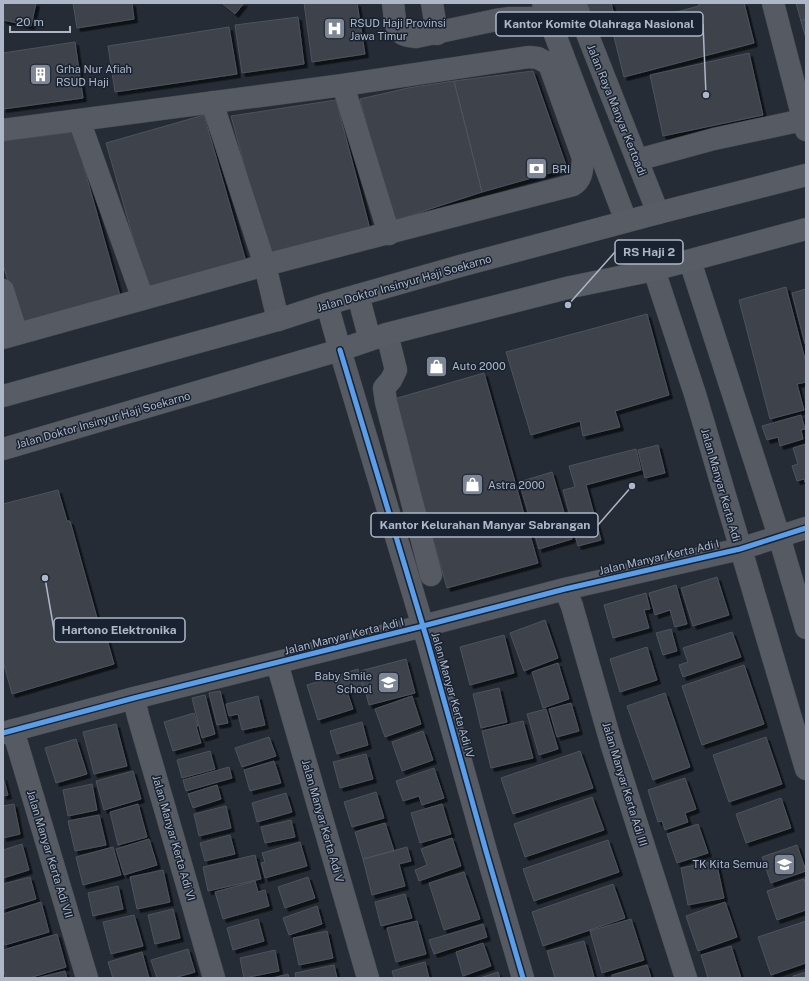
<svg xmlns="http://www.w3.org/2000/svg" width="809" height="981" viewBox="0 0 809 981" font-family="'Public Sans',sans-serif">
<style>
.building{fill:#3d424b;stroke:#4d535d;filter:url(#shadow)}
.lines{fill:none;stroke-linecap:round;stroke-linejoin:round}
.minor-casing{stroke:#42464d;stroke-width:23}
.major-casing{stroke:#424851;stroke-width:23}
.minor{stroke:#565a63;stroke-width:22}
.major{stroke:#585d65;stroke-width:22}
.cycleway-casing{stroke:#182230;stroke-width:8}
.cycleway{stroke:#5a9eea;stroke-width:5}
.labels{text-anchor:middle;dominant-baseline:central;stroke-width:3;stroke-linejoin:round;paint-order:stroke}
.poi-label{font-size:11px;fill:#aeb7c8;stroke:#182230;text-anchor:start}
.street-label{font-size:11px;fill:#aeb7c8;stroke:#182230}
.leader{fill:none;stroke:#aeb7c8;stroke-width:1.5}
.callout-dot{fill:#aeb7c8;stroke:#182230;stroke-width:1.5}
.callout{fill:#182230;stroke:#aeb7c8;stroke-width:1.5}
.callout-label{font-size:12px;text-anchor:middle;font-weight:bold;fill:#aeb7c8}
</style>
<defs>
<filter id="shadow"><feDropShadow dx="3.5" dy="3.5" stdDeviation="0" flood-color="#0009"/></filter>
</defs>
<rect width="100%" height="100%" fill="#252c35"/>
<path class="building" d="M3 3H36L31 26 3 20Z
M73 3H132L134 19 77 28Z
M222 3H244L235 14Z
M304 3H357L365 54 312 62Z
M586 3H611L616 23 593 29Z
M698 3H744L754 43 624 77 612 29 699 6Z
M796 3H806V19L801 21Z
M298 17 304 64 242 73 235 25Z
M806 19V38L801 21Z
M229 27 237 74 115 92 108 46Z
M75 42 83 98 3 109V53Z
M749 53 763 115 663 136 650 75Z
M533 71 567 168 482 192 454 81Z
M454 81 482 192 393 221 360 99 408 88Z
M336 100 370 229 269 256 231 116Z
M204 115 247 265 149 293 106 143Z
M74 132 121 299 21 327 3 264V141Z
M786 287 806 363V382L797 384 804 410 770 419 739 300Z
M806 289V344H805L792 293Z
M647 314 669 395 615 411 620 427 583 436 580 421 531 435 506 352Z
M484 373 538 563 447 588 394 399Z
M801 415 805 429 801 430 803 439 780 446 778 437 767 440 762 426Z
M806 444V485L804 479 797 481 792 466 798 464 793 448Z
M658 445 665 473 645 478 638 450Z
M636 449 641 470 586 485 601 540 578 546 563 490 575 487 569 466Z
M552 472 572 539 539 549 519 482Z
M58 490 67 521H70L102 636H106L114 664 12 694 3 661V504Z
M717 577 729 615 693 626 681 588Z
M676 585 687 624 675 627 670 610 655 615 649 593Z
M646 593 650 609 644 610 649 628 613 638 604 605Z
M545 620 558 658 524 671 510 633Z
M671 629 677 651 663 655 656 633Z
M732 632 741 657 683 677 679 665 688 662 683 648Z
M504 635 514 673 470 685 460 647Z
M647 647 657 680 620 692 610 659Z
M406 659 415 693 369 705 360 671Z
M558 663 569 699 543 708 532 672Z
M744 665 764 724 702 745 682 686Z
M358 669 363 686 347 691 353 709 318 720 307 685Z
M499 688 507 722 481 728 473 694Z
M220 691 228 723 217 725 209 693Z
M665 693 690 767 653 780 627 706Z
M205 695 215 734 202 738 192 698Z
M258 696 265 725 242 730 238 714 229 716 226 704Z
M412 696 421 724 385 737 375 709Z
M571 703 579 731 557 737 549 709Z
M546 709 558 749 539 755 527 714Z
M194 713 198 726H196L201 743 173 751 164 722Z
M523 721 533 758 491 768 482 731Z
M362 722 368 745 337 754 330 731Z
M116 724 127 766 94 774 83 732Z
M423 731 433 760 402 771 392 742Z
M269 737 276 756 242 767 235 748Z
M766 737 782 784 729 802 713 755Z
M76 739 87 774 56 783 45 748Z
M210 751 215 769 182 778 177 760Z
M580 751 593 788 513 814 501 778Z
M366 754 373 779 340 788 333 762Z
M274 761 281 783 250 791 244 770Z
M229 767 232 778 186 791 183 780Z
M434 768 444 798 422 805 419 796 403 801 396 781Z
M133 771 141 799 104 810 96 781Z
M3 777 8 795 3 796Z
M685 778 696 809 685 813 688 822 665 830 662 821 658 822 648 790Z
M92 784 97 810 68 816 63 790Z
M217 785 221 799 193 808 188 794Z
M376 792 384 818 352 827 344 802Z
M286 793 292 812 257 822 252 803Z
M592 797 604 830 525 857 514 824Z
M781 798 791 828 746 843 736 814Z
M14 804 20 834 3 838V806Z
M138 804 147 837 118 845 110 812Z
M442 804 451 834 420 843 411 813Z
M226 806 231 828 199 836 194 814Z
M99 815 106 845 75 851 68 821Z
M291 820 295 837 265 843 261 827Z
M385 823 394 851 363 859 355 832Z
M698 824 708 853 677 863 667 834Z
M230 835 235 854 205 861 200 843Z
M452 838 461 866 419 881 415 870 427 865 421 849Z
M149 839 157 865 124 875 116 849Z
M608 840 619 872 534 901 523 869Z
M300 842 307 866 265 878 261 863 265 862 262 853Z
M22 844 29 870 3 878V850Z
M797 845 806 871 771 883 762 857Z
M113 847 121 875 83 885 76 857Z
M407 847 411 861 399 864 405 886 372 895 363 859Z
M255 855 261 879 208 891 203 867Z
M716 861 724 898 688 905 681 868Z
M163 870 170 902 137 909 130 877Z
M464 872 480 919 444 930 429 883Z
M30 877 36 899 3 909V884Z
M308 877 315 898 285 908 278 887Z
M804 879 806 885V910L777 920 767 891Z
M255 881 258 892 265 890 269 906 223 919 215 892Z
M613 884 625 918 543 946 532 912Z
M118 886 123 909 93 916 88 893Z
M405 894 412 918 381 926 375 902Z
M41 902 49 932 5 945 3 940V914Z
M725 902 737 937 698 951 686 916Z
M317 906 322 924 289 935 283 918Z
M173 909 180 938 155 944 148 915Z
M134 915 143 946 111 954 103 922Z
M258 919 264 941 233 950 227 928Z
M631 919 644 960 602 973 590 931Z
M417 921 426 954 396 962 387 928Z
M806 921V963L771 975 758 937Z
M483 924 487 937 434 954 429 940Z
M327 931 333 958 299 965 293 938Z
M57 934 66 967 29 978H6L3 968V950Z
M584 941 594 977 589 978H555L547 951Z
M483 943 491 966 463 976 456 952Z
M731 946 741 978H708L701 955Z
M188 949 195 972 174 978H157L151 960Z
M275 950 279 971 244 978 240 958Z
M142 952 149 978H113L108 962Z
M425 962 429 978H394L392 971Z
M334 965 337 978H296L295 973Z
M647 965 651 978H612V975Z
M65 971 67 978H37Z
M498 972 500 978H480Z
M806 972V978H794L793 976Z
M288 974 289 978H273Z"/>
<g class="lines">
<defs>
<path id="minor" d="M393 3C396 23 392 36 416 37L496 20 510 18H538L560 12
M432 3 437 34
M543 3 626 221
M575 3 658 213
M773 3 806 130
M343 85 389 234
M212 102 265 265 278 320
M79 120 143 299
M3 130 343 85 529 57 538 58 549 64 583 158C582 168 583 179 573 185L265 265 3 338
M637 160 714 139 803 120
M690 261 779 536 806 628
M654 270 695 394 806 769
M3 290 17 334
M387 334 396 370 391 380 384 388 386 402 431 575
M340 350 428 643 486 851 523 978
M565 589 572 606 611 743 686 978
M277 663 368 978
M134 698 138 716 214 978
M13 730 87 978
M3 733 134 698 423 626 565 589 740 549 806 528"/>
<path id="major" d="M358 295 370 340
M327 304 340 350
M3 396 278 320 327 304 460 266 658 213 806 175
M3 449 340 350 387 334 571 287 654 270 806 229"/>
</defs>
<use href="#minor" class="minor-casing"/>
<use href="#major" class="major-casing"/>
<use href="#minor" class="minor"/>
<use href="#major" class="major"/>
<defs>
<path id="cycleway" d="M340 350 428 643 486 851 523 978
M3 733 134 698 423 626 565 589 740 549 806 528"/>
</defs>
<use href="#cycleway" class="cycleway-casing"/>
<use href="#cycleway" class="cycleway"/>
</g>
<defs>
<symbol id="hospital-square" viewBox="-11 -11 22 22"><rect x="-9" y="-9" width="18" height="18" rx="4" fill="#7e8695" stroke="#182230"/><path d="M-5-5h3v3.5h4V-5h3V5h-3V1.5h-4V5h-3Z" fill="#fff"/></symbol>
<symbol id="building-square" viewBox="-11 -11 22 22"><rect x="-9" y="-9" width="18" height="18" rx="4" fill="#7e8695" stroke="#182230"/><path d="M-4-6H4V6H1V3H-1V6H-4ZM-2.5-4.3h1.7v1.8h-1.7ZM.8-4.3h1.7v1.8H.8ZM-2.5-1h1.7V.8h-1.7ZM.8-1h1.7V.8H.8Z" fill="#fff"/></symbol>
<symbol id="bank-square" viewBox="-11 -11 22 22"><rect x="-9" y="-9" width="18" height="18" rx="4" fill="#7e8695" stroke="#182230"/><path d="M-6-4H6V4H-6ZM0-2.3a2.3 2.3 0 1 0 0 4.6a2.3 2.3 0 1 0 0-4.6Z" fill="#fff"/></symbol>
<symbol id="shop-square" viewBox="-11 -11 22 22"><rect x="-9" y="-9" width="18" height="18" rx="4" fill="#7e8695" stroke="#182230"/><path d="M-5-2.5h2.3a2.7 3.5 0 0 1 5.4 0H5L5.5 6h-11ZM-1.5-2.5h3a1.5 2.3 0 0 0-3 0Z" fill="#fff"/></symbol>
<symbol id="school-square" viewBox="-11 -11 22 22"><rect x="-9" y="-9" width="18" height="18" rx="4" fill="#7e8695" stroke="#182230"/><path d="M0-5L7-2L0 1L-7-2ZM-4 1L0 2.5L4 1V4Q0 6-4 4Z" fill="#fff"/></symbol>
</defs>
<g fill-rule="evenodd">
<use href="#hospital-square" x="322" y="16" width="25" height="25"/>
<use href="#building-square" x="28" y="62" width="25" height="25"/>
<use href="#bank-square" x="524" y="156" width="25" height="25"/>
<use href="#shop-square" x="424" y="354" width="25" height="25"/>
<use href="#shop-square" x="460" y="472" width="25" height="25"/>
<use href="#school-square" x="376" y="670" width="25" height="25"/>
<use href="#school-square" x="772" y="852" width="25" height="25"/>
</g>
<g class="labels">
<g class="poi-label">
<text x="350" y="23">RSUD Haji Provinsi<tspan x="350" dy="13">Jawa Timur</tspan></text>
<text x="56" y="69">Grha Nur Afiah<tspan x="56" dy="13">RSUD Haji</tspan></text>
<text x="552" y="169">BRI</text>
<text x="452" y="366">Auto 2000</text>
<text x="488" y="485">Astra 2000</text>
<text x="372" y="676" text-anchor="end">Baby Smile<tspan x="372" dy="13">School</tspan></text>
<text x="768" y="864" text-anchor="end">TK Kita Semua</text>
</g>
<g class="street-label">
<text transform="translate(617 110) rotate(68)">Jalan Raya Manyar Kertoadi</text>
<text transform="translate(404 283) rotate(-16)">Jalan Doktor Insinyur Haji Soekarno</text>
<text transform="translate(103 420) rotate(-16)">Jalan Doktor Insinyur Haji Soekarno</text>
<text transform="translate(721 485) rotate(74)">Jalan Manyar Kerta Adi</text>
<text transform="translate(659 557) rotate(-13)">Jalan Manyar Kerta Adi I</text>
<text transform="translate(344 636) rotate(-14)">Jalan Manyar Kerta Adi I</text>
<text transform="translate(453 695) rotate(74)">Jalan Manyar Kerta Adi IV</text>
<text transform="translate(625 784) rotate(73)">Jalan Manyar Kerta Adi III</text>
<text transform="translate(323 821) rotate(74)">Jalan Manyar Kerta Adi V</text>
<text transform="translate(174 838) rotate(74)">Jalan Manyar Kerta Adi VI</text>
<text transform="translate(50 854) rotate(73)">Jalan Manyar Kerta Adi VII</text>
</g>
</g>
<path class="leader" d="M706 95L703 24M568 305L615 252M632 486L598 525M45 578L54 630"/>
<g class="callout-dot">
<circle cx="706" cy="95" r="4"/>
<circle cx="568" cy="305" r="4"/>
<circle cx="632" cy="486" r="4"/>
<circle cx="45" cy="578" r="4"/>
</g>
<g class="callout">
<rect x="496" y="12" width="207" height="24" rx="4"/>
<rect x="615" y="240" width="68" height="24" rx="4"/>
<rect x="371" y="513" width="227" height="24" rx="4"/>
<rect x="54" y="618" width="131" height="24" rx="4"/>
</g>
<g class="callout-label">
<text x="599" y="28">Kantor Komite Olahraga Nasional</text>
<text x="649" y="256">RS Haji 2</text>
<text x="485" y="529">Kantor Kelurahan Manyar Sabrangan</text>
<text x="119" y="634">Hartono Elektronika</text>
</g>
<rect width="809" height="981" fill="none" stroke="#aeb7c8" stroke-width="8"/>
<path d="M10 26v6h60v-6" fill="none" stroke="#aeb7c8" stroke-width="2"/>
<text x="16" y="26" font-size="12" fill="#aeb7c8" stroke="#182230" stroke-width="3" paint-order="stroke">20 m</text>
</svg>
